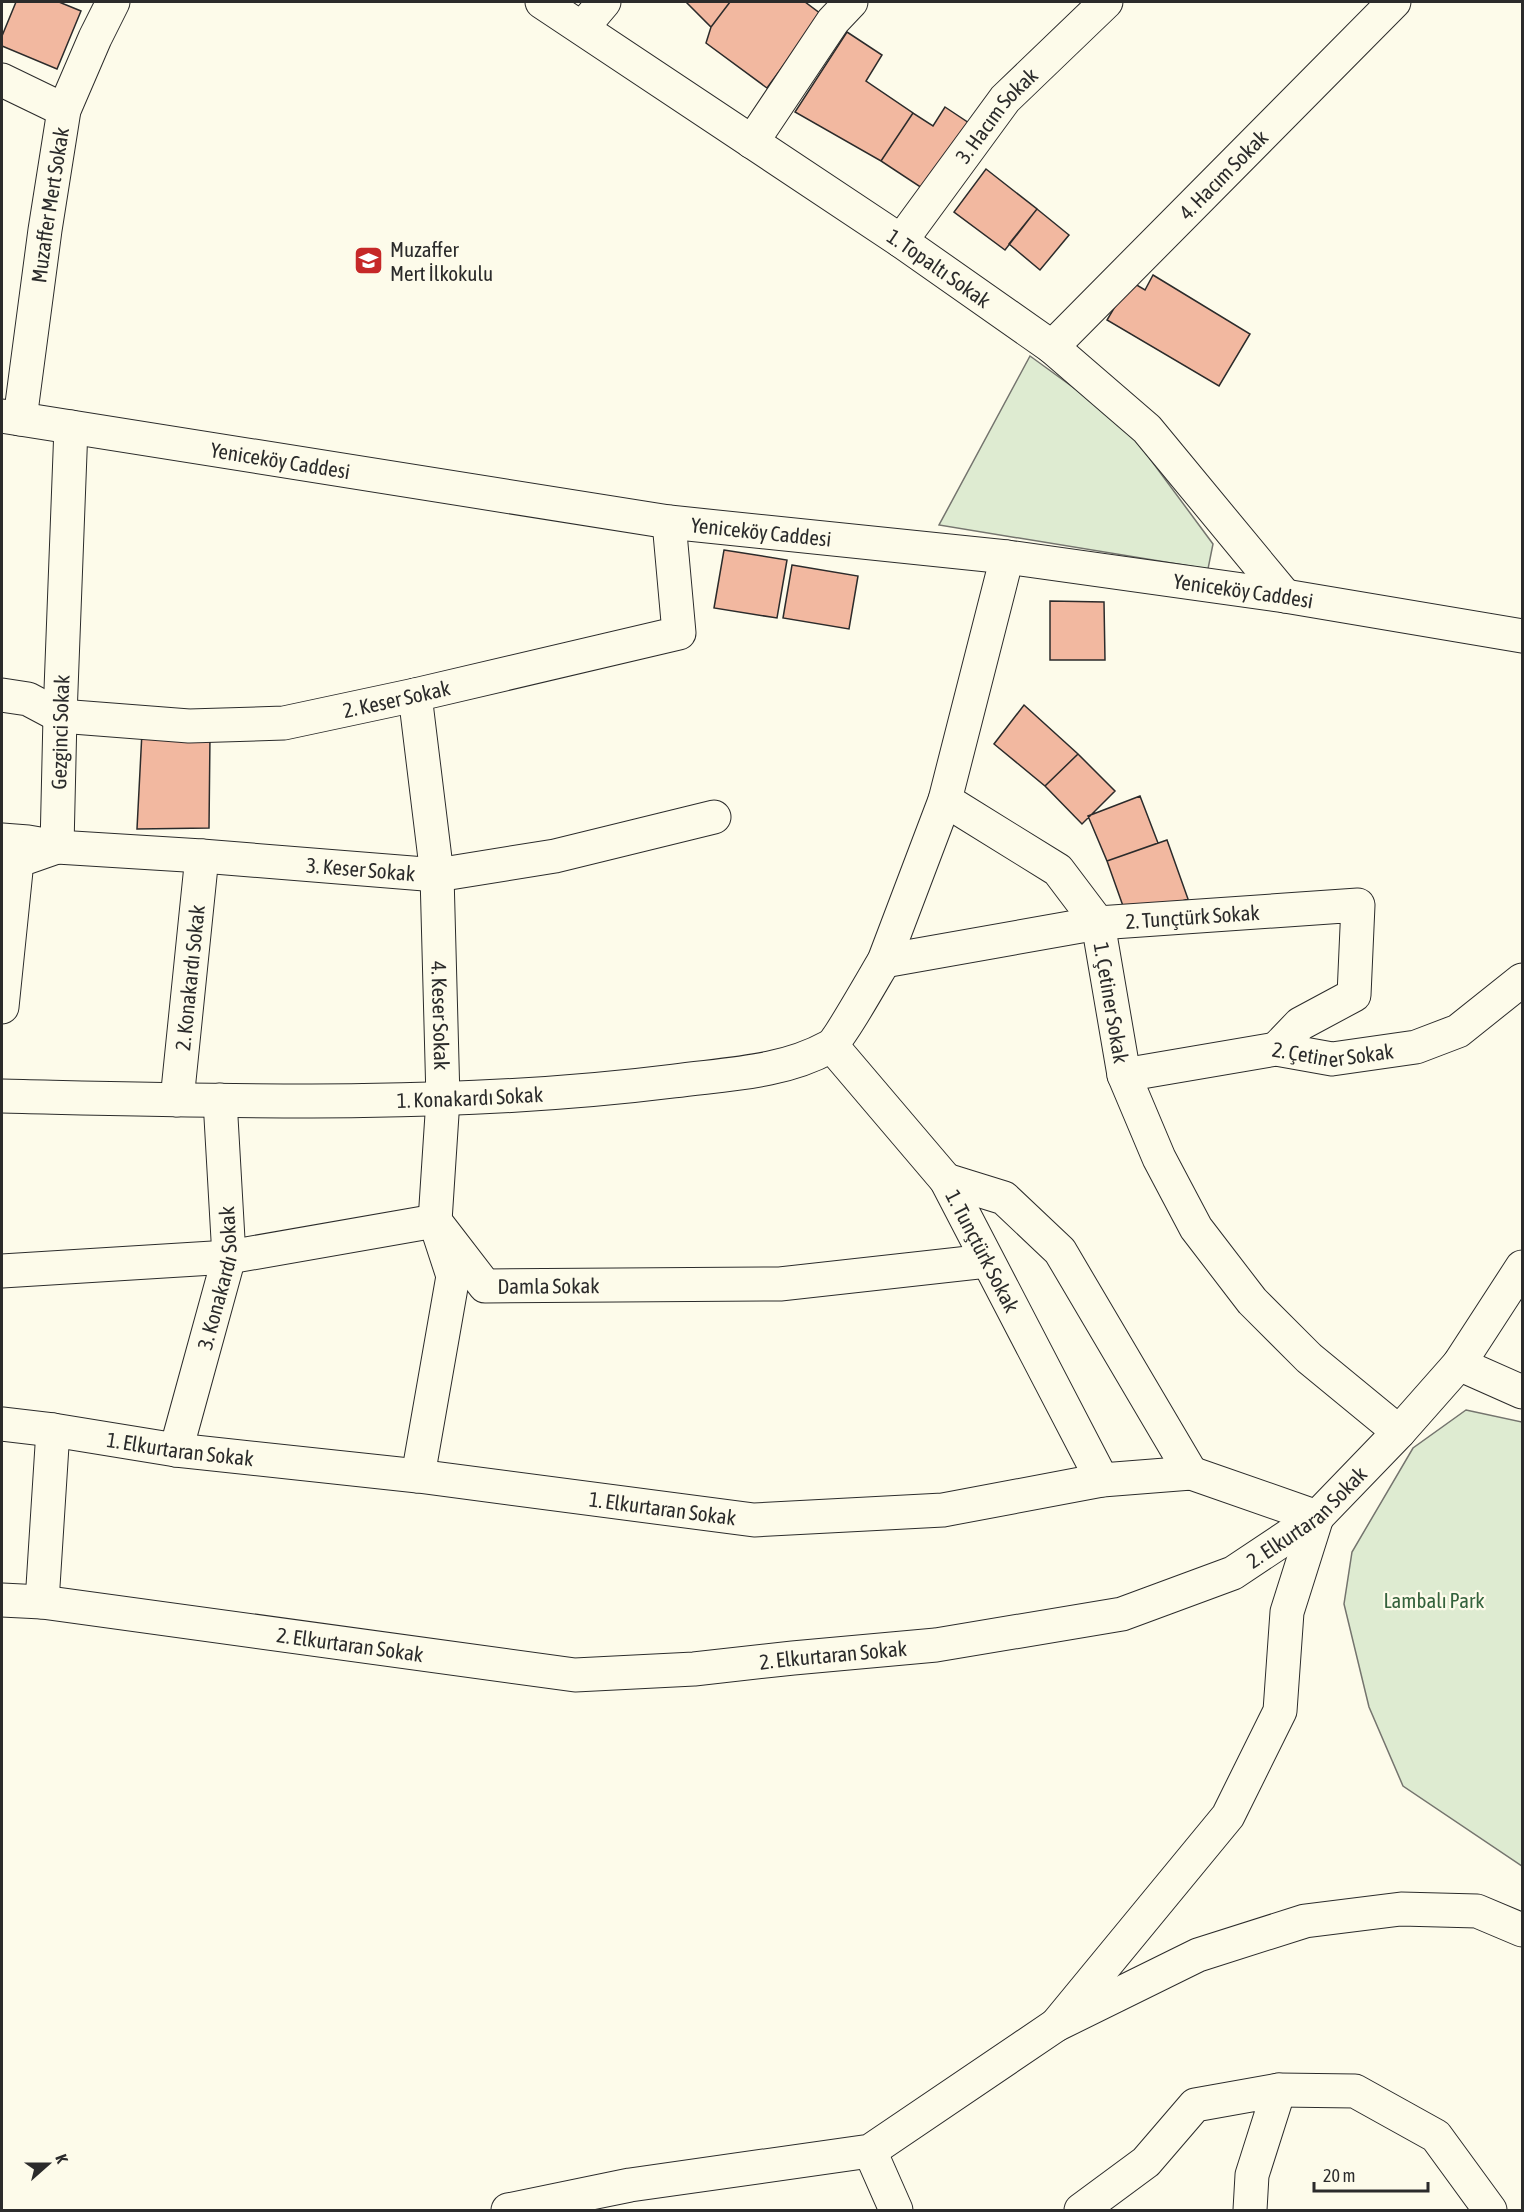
<svg xmlns="http://www.w3.org/2000/svg" width="1524" height="2212" viewBox="0 0 1524 2212" font-family="'Asap Condensed',sans-serif">
<style>
.green{fill:#deebd1;stroke:#74746e;stroke-width:1.5}
.building{fill:#f2b8a0;stroke:#2b2b2b;stroke-width:1.5}
.lines{fill:none;stroke-linecap:round;stroke-linejoin:round}
.minor-casing{stroke:#2b2b2b;stroke-width:35}
.minor{stroke:#fdfbea;stroke-width:33}
.labels{text-anchor:middle;dominant-baseline:central;stroke-width:4.5;stroke-linejoin:round;paint-order:stroke}
.street-label{font-size:21px;fill:#2b2b2b;stroke:#fdfbea}
.poi-label{font-size:21px;fill:#2b2b2b;stroke:#fdfbea;text-anchor:start}
.park-label{font-size:21px;fill:#34623c;stroke:#fdfbea}
</style>
<rect width="100%" height="100%" fill="#fdfbea"/>
<path class="green" d="M1030 356 1125 425 1213 544 1208 569 939 525Z
M1466 1410 1522 1422V1866L1403 1786 1369 1707 1344 1604 1352 1552 1413 1448Z"/>
<path class="building" d="M16 2H59L81 11 57 69 2 46V36Z
M686 2H730L711 27Z
M730 2H805L821 14 767 88 706 43 711 27Z
M847 32 882 55 866 81 913 113 881 161 795 112Z
M945 107 975 127 931 194 881 161 913 113 933 126Z
M986 169 1037 209 1005 250 954 212Z
M1037 209 1069 235 1040 270 1009 244Z
M1153 275 1250 334 1219 386 1107 320 1130 281 1145 290Z
M724 550 787 560 777 618 714 608Z
M792 565 858 576 849 629 783 618Z
M1050 601 1104 602 1105 660H1050Z
M1024 705 1078 754 1045 786 994 744Z
M142 732 210 736 209 828 137 829Z
M1078 754 1115 791 1082 824 1045 786Z
M1140 796 1158 843 1107 861 1088 816Z
M1167 840 1188 899 1128 920 1107 861Z"/>
<g class="lines">
<defs>
<g id="minor">
<path id="s1" d="M542 2 901 241 1052 347 1147 429 1285 596"/>
<path d="M582 28 604 2"/>
<path d="M2 80 64 110"/>
<path d="M752 142 833 21 851 2"/>
<path id="s2" d="M901 241 1005 99 1106 2"/>
<path id="s3" d="M1052 347 1394 2"/>
<path id="s4" d="M2 416 669 522 1007 557 1285 596 1522 636"/>
<path id="s5" d="M20 419 45 230 64 110 95 38 113 2"/>
<path id="s6" d="M1007 557 945 800 1058 870 1098 923 1124 1075 1159 1158 1196 1228 1252 1301 1309 1358 1399 1432"/>
<path id="s7" d="M2 695 28 699 60 716 189 726 284 723 415 695 679 633 669 522"/>
<path id="s8" d="M415 695 437 875 443 1099 435 1221 453 1276 418 1476"/>
<path id="s9" d="M2 840 28 842 57 847 202 856 437 875 555 856 714 817"/>
<path id="s10" d="M884 961 1098 923 1358 905 1354 995 1300 1024 1276 1049"/>
<path id="s11" d="M2 1007 17 861 57 847 60 716 71 427"/>
<path id="s12" d="M832 1046 946 1180 1102 1480"/>
<path id="s13" d="M1124 1075 1276 1049 1332 1059 1416 1047 1458 1031 1522 980"/>
<path id="s14" d="M2 1096C225 1101 451 1109 674 1081 726 1074 782 1073 829 1047 838 1042 876 974 884 961L945 800"/>
<path id="s15" d="M177 1100 202 856"/>
<path d="M946 1180 1004 1198 1060 1251 1191 1473"/>
<path id="s16" d="M2 1271 229 1257 435 1221 485 1286 780 1284 987 1261"/>
<path d="M1459 1364 1522 1392"/>
<path id="s17" d="M2 1424 53 1430 176 1450 418 1476 754 1520 943 1510 1102 1480 1191 1473 1317 1517 1287 1612 1280 1711 1228 1816 1056 2025"/>
<path id="s18" d="M176 1450 229 1257 220 1100"/>
<path id="s19" d="M2 1600 42 1602 575 1675 694 1669 793 1658 936 1645 1122 1614 1233 1573 1317 1517 1399 1432 1459 1364 1522 1267"/>
<path d="M42 1602 53 1430"/>
<path d="M1279 2090 1355 2091 1436 2136 1490 2210"/>
<path d="M870 2151 896 2210"/>
<path d="M508 2210 630 2185 870 2151 1056 2025 1198 1955 1305 1921 1401 1909 1477 1911 1522 1930"/>
<path d="M1081 2210 1146 2162 1195 2105 1279 2090 1252 2175 1250 2210"/>
</g>
</defs>
<use href="#minor" class="minor-casing"/>
<use href="#minor" class="minor"/>
</g>
<defs>
<symbol id="school-square" viewBox="-11 -11 22 22"><rect x="-9" y="-9" width="18" height="18" rx="4" fill="#c62828" stroke="#fdfbea"/><path d="M0-5L7-2L0 1L-7-2ZM-4 1L0 2.5L4 1V4Q0 6-4 4Z" fill="#fff"/></symbol>
</defs>
<g fill-rule="evenodd">
<use href="#school-square" x="352" y="244" width="33" height="33"/>
</g>
<g class="labels">
<g class="street-label">
<text stroke="none"><textPath href="#s2" startOffset="158">3. Hacım Sokak</textPath></text>
<text stroke="none"><textPath href="#s3" startOffset="243">4. Hacım Sokak</textPath></text>
<text stroke="none"><textPath href="#s5" startOffset="216">Muzaffer Mert Sokak</textPath></text>
<text stroke="none"><textPath href="#s1" startOffset="478">1. Topaltı Sokak</textPath></text>
<text stroke="none"><textPath href="#s4" startOffset="282">Yeniceköy Caddesi</textPath></text>
<text stroke="none"><textPath href="#s4" startOffset="768">Yeniceköy Caddesi</textPath></text>
<text stroke="none"><textPath href="#s4" startOffset="1254">Yeniceköy Caddesi</textPath></text>
<text stroke="none"><textPath href="#s7" startOffset="402">2. Keser Sokak</textPath></text>
<text stroke="none"><textPath href="#s11" startOffset="304">Gezginci Sokak</textPath></text>
<text stroke="none"><textPath href="#s9" startOffset="360">3. Keser Sokak</textPath></text>
<text stroke="none"><textPath href="#s10" startOffset="312">2. Tunçtürk Sokak</textPath></text>
<text stroke="none"><textPath href="#s15" startOffset="123">2. Konakardı Sokak</textPath></text>
<text stroke="none"><textPath href="#s6" startOffset="531">1. Çetiner Sokak</textPath></text>
<text stroke="none"><textPath href="#s8" startOffset="322">4. Keser Sokak</textPath></text>
<text stroke="none"><textPath href="#s13" startOffset="212">2. Çetiner Sokak</textPath></text>
<text stroke="none"><textPath href="#s14" startOffset="468">1. Konakardı Sokak</textPath></text>
<text stroke="none"><textPath href="#s12" startOffset="256">1. Tunçtürk Sokak</textPath></text>
<text stroke="none"><textPath href="#s18" startOffset="178">3. Konakardı Sokak</textPath></text>
<text stroke="none"><textPath href="#s16" startOffset="582">Damla Sokak</textPath></text>
<text stroke="none"><textPath href="#s17" startOffset="180">1. Elkurtaran Sokak</textPath></text>
<text stroke="none"><textPath href="#s17" startOffset="666">1. Elkurtaran Sokak</textPath></text>
<text stroke="none"><textPath href="#s19" startOffset="1340">2. Elkurtaran Sokak</textPath></text>
<text stroke="none"><textPath href="#s19" startOffset="351">2. Elkurtaran Sokak</textPath></text>
<text stroke="none"><textPath href="#s19" startOffset="837">2. Elkurtaran Sokak</textPath></text>
</g>
<g class="poi-label">
<text x="390" y="249">Muzaffer<tspan x="390" dy="24">Mert İlkokulu</tspan></text>
</g>
<g class="park-label">
<text x="1434" y="1600">Lambalı Park</text>
</g>
</g>
<rect width="1524" height="2212" fill="none" stroke="#2b2b2b" stroke-width="6"/>
<g transform="translate(48 2164) rotate(69)" stroke="#fdfbea" stroke-width="4.5" paint-order="stroke">
<path d="M0-4.5L10 22L0 15L-10 22Z" fill="#2b2b2b"/>
<text y="-9" font-size="16" font-weight="bold" text-anchor="middle" fill="#2b2b2b">K</text>
</g>
<path d="M1314 2182v9h114v-9" fill="none" stroke="#2b2b2b" stroke-width="3"/>
<text x="1323" y="2182" font-size="18" fill="#2b2b2b" stroke="#fdfbea" stroke-width="4.5" paint-order="stroke">20 m</text>
</svg>
